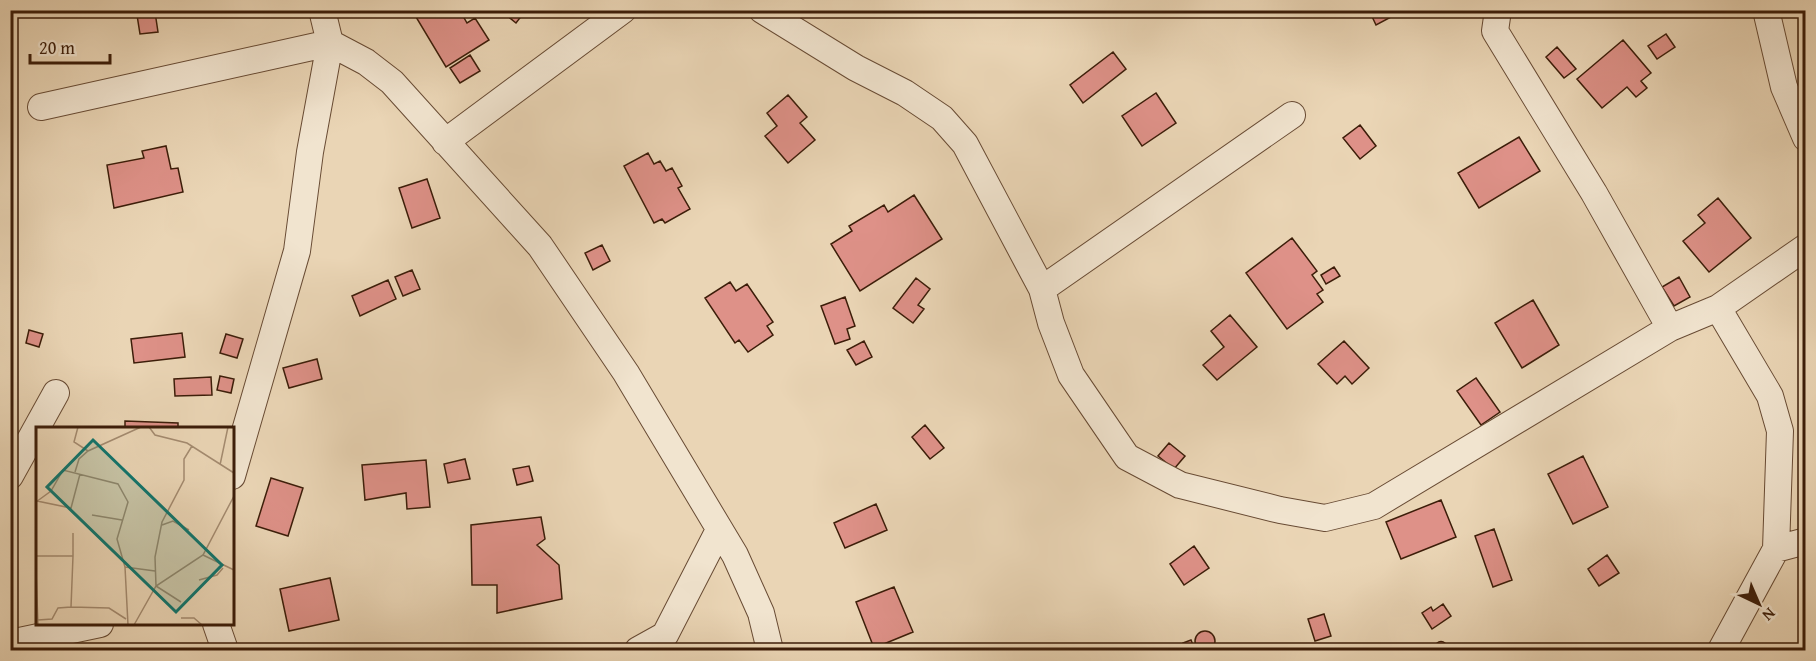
<svg xmlns="http://www.w3.org/2000/svg" width="1816" height="661" viewBox="0 0 1816 661" font-family="'Gentium Book Plus',serif">
<style>
.building{fill:#de9188;stroke:#3c1d09;stroke-width:1.5}
.lines{fill:none;stroke-linecap:round;stroke-linejoin:round}
.street-casing{stroke:#684b34;stroke-width:28}
.street{stroke:#f1e4cf;stroke-width:26}
.inset-road{fill:none;stroke:#a48b70;stroke-width:1.5}
.view{fill:#0f766e;fill-opacity:0.15;stroke:#0f766e;stroke-width:3}
.inset-edge{fill:none;stroke:#3c1d09;stroke-width:3}
</style>
<rect width="100%" height="100%" fill="#ead5b5"/>
<filter id="stains"><feTurbulence type="fractalNoise" baseFrequency=".00333" numOctaves="4"/><feColorMatrix values="0 0 0 0 .2 0 0 0 0 .09 0 0 0 0 .02 0 0 0 .5 -.17"/></filter>
<radialGradient id="worn" r=".72"><stop offset=".6" stop-color="#630" stop-opacity="0"/><stop offset="1" stop-color="#630" stop-opacity=".3"/></radialGradient>
<path class="building" d="M426 10H470L463 16 467 23 475 18 489 40 446 67 416 17Z
M500 10H526L516 23Z
M1369 10H1390L1393 16 1376 25Z
M155 12 158 32 140 34 137 15Z
M1666 34 1675 47 1657 59 1648 46Z
M1623 40 1651 73 1641 81 1647 88 1636 97 1627 87 1602 108 1577 79Z
M1557 47 1576 69 1564 78 1546 57Z
M1113 52 1126 69 1083 103 1070 85Z
M470 55 480 71 460 83 450 68Z
M1156 93 1176 123 1142 146 1122 116Z
M788 95 807 117 800 123 815 140 788 163 765 136 777 126 767 113Z
M1360 125 1376 146 1360 159 1343 138Z
M1519 137 1540 171 1479 208 1458 173Z
M166 146 171 169 178 168 183 192 114 208 107 165 144 158 142 151Z
M648 153 654 164 660 161 666 171 672 168 682 186 678 188 690 209 665 223 662 219 654 223 624 166Z
M427 179 440 218 412 228 399 188Z
M914 195 942 239 860 291 831 244 852 231 849 226 884 205 888 212Z
M1718 198 1751 238 1709 272 1683 241 1705 223 1698 215Z
M1292 238 1317 271 1312 275 1323 290 1317 294 1323 302 1287 329 1246 273Z
M602 245 610 261 593 270 585 253Z
M1334 267 1340 276 1326 284 1321 275Z
M412 270 420 289 403 296 395 277Z
M1679 277 1690 297 1674 306 1662 287Z
M916 278 930 289 918 305 924 309 913 323 893 308Z
M388 280 396 299 360 316 352 296Z
M730 282 736 291 747 284 773 322 767 326 773 335 748 352 739 340 735 343 705 298Z
M845 297 855 326 847 329 850 339 835 344 821 306Z
M1533 300 1559 345 1522 368 1495 323Z
M1230 315 1257 347 1217 380 1203 365 1224 347 1211 331Z
M29 330 43 334 39 347 26 343Z
M182 333 185 357 134 363 131 339Z
M226 334 243 339 237 358 220 353Z
M864 341 872 357 856 365 847 350Z
M1344 341 1369 368 1352 384 1345 376 1337 384 1318 364Z
M317 359 322 379 289 388 283 368Z
M220 376 234 379 231 393 217 390Z
M211 377 212 395 175 396 174 379Z
M1476 378 1500 412 1481 425 1457 391Z
M125 421 178 423V428H125Z
M925 425 944 448 930 459 912 437Z
M1169 443 1185 456 1174 469 1158 456Z
M1583 456 1608 507 1573 524 1548 474Z
M465 459 470 479 448 483 444 464Z
M426 460 430 507 407 509 406 493 365 500 362 465Z
M529 466 533 481 517 485 513 469Z
M271 478 303 488 288 536 256 526Z
M1441 500 1456 537 1401 559 1386 522Z
M876 504 887 530 845 548 834 523Z
M541 517 545 539 537 545 559 565 562 599 497 613V585H472L471 525Z
M1494 529 1512 580 1493 587 1475 536Z
M1194 546 1209 568 1184 585 1170 564Z
M1607 555 1619 573 1599 586 1588 569Z
M330 578 339 620 289 631 280 589Z
M894 587 913 632 874 648 856 602Z
M1443 604 1451 616 1432 629 1422 613 1431 607 1433 611Z
M1324 614 1331 636 1315 641 1308 619Z
M1195 641a10 10 0 1 1 20 0a10 10 0 1 1-20 0Z
M1191 640 1195 650H1185L1183 643Z
M1435.5 647a5.5 5.5 0 1 1 11 0a5.5 5.5 0 1 1-11 0Z"/>
<g class="lines">
<defs>
<path id="street" d="M762 10 856 68 905 93 942 118 965 144 1042 289 1051 323 1071 375 1127 457 1180 485 1280 510 1325 518 1374 506 1670 328 1718 308 1806 247
M1498 10 1495 31 1594 193 1670 328
M1766 10 1784 87 1806 138
M41 107 330 43 366 62 392 82 540 246 626 373 735 555 761 613 770 650
M445 142 623 10
M1042 289 1292 115
M1718 308 1770 396 1780 431 1776 549 1721 650
M10 476 56 393
M232 476 297 251 310 152 330 43 322 10
M1776 549 1806 541
M216 624 225 650
M10 643 100 624
M638 650 665 635 719 530"/>
</defs>
<use href="#street" class="street-casing"/>
<use href="#street" class="street"/>
</g>
<g transform="translate(36 427)">
<rect width="198" height="198" fill="#ead5b5"/>
<path class="inset-road" d="M42 0 38 15 52 24M113 0 119 8 151 16 198 46M184 38 192 0M39 45 43 32 52 24 105 0M1 74 35 81 44 47M0 75 15 64 27 43 82 57 92 75 81 112 89 140 92 198M56 88 86 93M126 98 137 94 153 103M167 128 198 143M0 129H37L35 180 22 181 16 192 2 193M37 129V106M89 140 119 144M0 144 2 198M163 153 181 148 187 141M145 175 120 159 119 130 126 95 148 53V32L156 19M35 180 73 181 90 192M145 191H158L166 198M98 198 120 159 167 128 198 69"/>
<path class="view" d="M57 13 186 138 140 185 11 60Z"/>
<rect width="198" height="198" class="inset-edge"/>
</g>
<rect width="1816" height="661" fill="none" stroke="#ead5b5" stroke-width="36"/>
<rect x="12" y="12" width="1792" height="637" fill="none" stroke="#3c1d09" stroke-width="3"/>
<rect x="18" y="18" width="1780" height="625" fill="none" stroke="#3c1d09" stroke-width="1.5"/>
<g transform="translate(1759 604) rotate(136)" stroke="#f1e4cf" stroke-width="4.5" paint-order="stroke">
<path d="M0-4.5L10 22L0 15L-10 22Z" fill="#3c1d09"/>
<text y="-9" font-size="16" font-weight="bold" text-anchor="middle" fill="#3c1d09">N</text>
</g>
<path d="M30 54v9h80v-9" fill="none" stroke="#3c1d09" stroke-width="3"/>
<text x="39" y="54" font-size="18" fill="#3c1d09" stroke="#f1e4cf" stroke-width="4.5" paint-order="stroke">20 m</text>
<rect width="100%" height="100%" filter="url(#stains)"/>
<rect width="100%" height="100%" fill="url(#worn)"/>
</svg>
